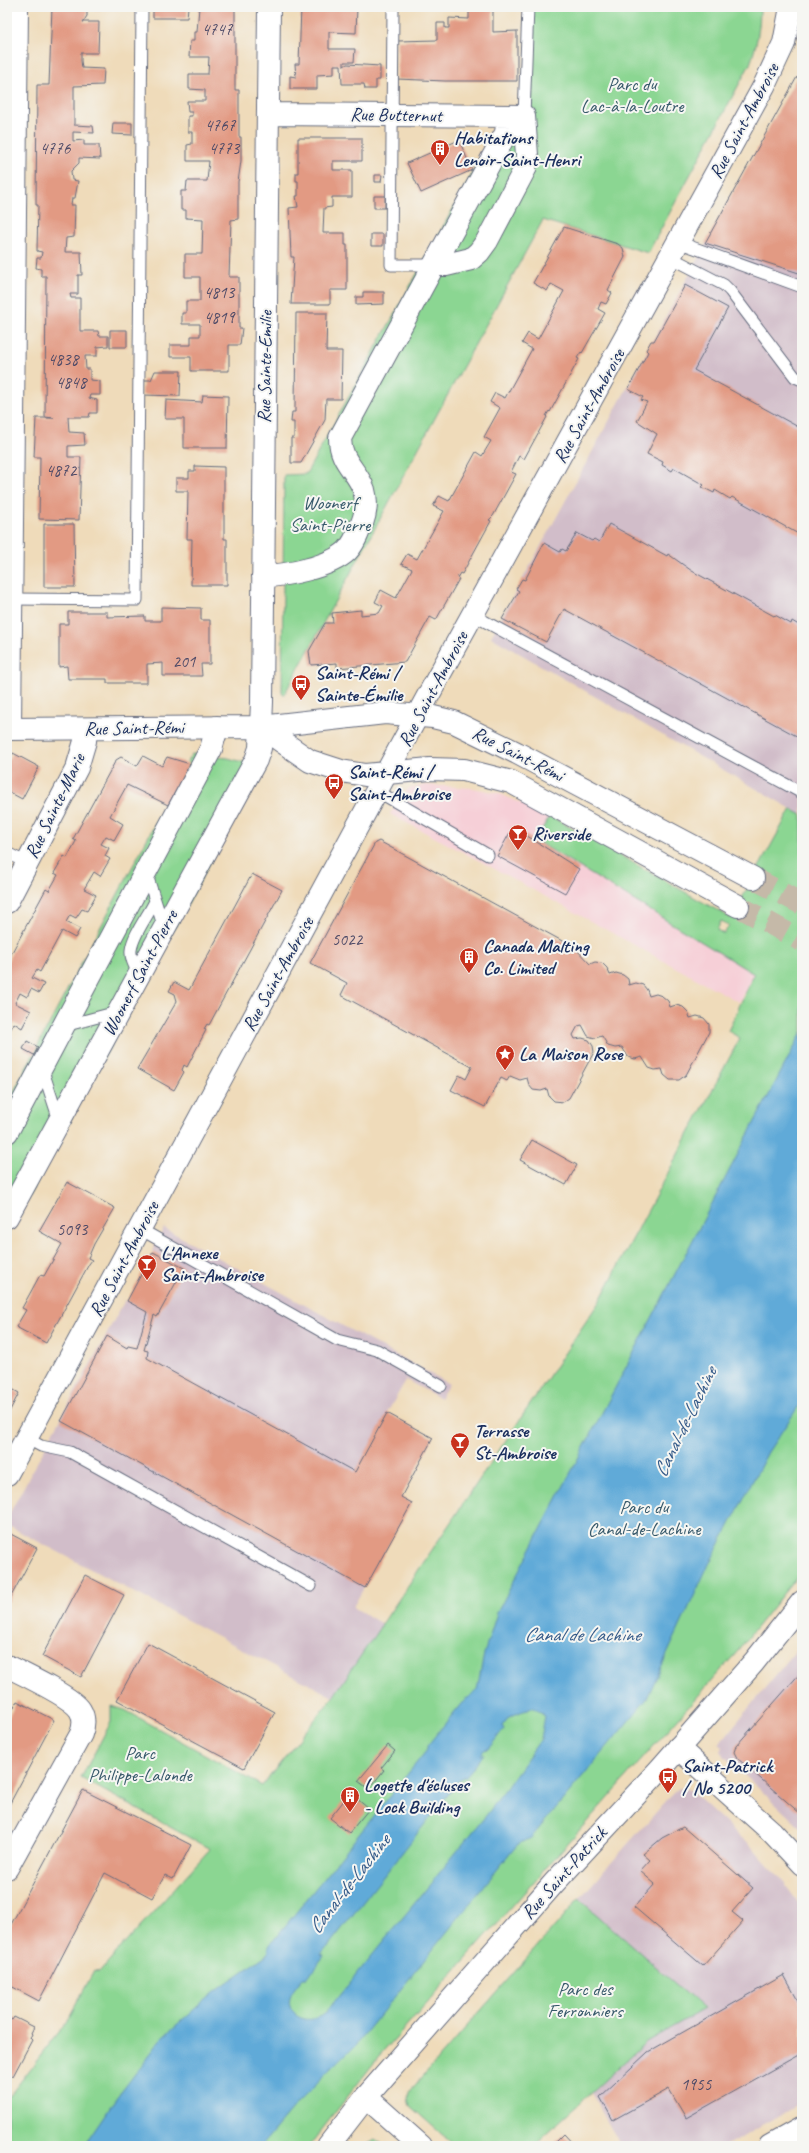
<svg xmlns="http://www.w3.org/2000/svg" width="809" height="2153" viewBox="0 0 809 2153" font-family="Caveat,sans-serif">
<style>
.built{fill:#f6cfd7}
.industrial{fill:#d1bdc9}
.green{fill:#8bd692;stroke:#538278;fill-rule:evenodd}
.water{fill:#61aad8;stroke:#3e6c9b;fill-rule:evenodd}
.building{fill:#e29a83}
.lines{fill:none;stroke-linecap:round;stroke-linejoin:round}
.secondary-tunnel{stroke:#c5b9a8;stroke-width:22;stroke-dasharray:22 11;stroke-linecap:butt}
.service-casing{stroke:#656b7e;stroke-width:13}
.minor-casing{stroke:#656b7e;stroke-width:24}
.secondary-casing{stroke:#656b7e;stroke-width:24}
.service{stroke:#fff;stroke-width:11}
.minor{stroke:#fff;stroke-width:22}
.secondary{stroke:#fff;stroke-width:22}
.labels{text-anchor:middle;dominant-baseline:central;stroke-width:4;stroke-linejoin:round;paint-order:stroke}
.number-label{font-size:17px;fill:#4d4a67}
.park-label{font-size:19px;fill:#37596b;stroke:#f6f6f2}
.street-label{font-size:19px;fill:#1b2f5e;stroke:#f6f6f2}
.poi-label{font-size:19px;font-weight:bold;fill:#1b2f5e;stroke:#f6f6f2;text-anchor:start}
.water-label{font-size:20px;font-style:italic;fill:#345a89;stroke:#f6f6f2}
</style>
<rect width="100%" height="100%" fill="#f6f6f2"/>
<filter id="ink" filterUnits="userSpaceOnUse"><feTurbulence type="fractalNoise" baseFrequency=".025" numOctaves="2"/><feDisplacementMap in="SourceGraphic" scale="8" xChannelSelector="R" yChannelSelector="G"/><feConvolveMatrix kernelMatrix="1 2 1 2 8 2 1 2 1" color-interpolation-filters="sRGB"/></filter>
<filter id="wash" filterUnits="userSpaceOnUse"><feTurbulence type="fractalNoise" baseFrequency=".012" numOctaves="4" result="noise"/><feDisplacementMap in="SourceGraphic" scale="16" xChannelSelector="R" yChannelSelector="G"/><feGaussianBlur stdDeviation="0.9" result="paint"/><feColorMatrix in="noise" values="0 0 0 0 0 0 0 0 0 0 0 0 0 0 0 0 0 1.4 0 .05"/><feComposite in="paint" operator="in"/></filter>
<g filter="url(#wash)">
<rect width="100%" height="100%" fill="#efdbba"/>
<path class="built" d="M426 785 473 788 498 793 550 816 535 840 754 974 739 1002 491 867 390 814 409 788Z"/>
<path class="industrial" d="M802 68V815L491 637Z
M164 1228 449 1384 440 1398 406 1380 387 1413 433 1438 401 1497 412 1503 353 1607 382 1624 333 1697 7 1525V1518L125 1300 157 1317 184 1269 152 1251Z
M802 1643V1829L723 1755 720 1751 722 1747 719 1744Z
M680 1788 690 1790 755 1850 784 1883 802 1908V2102L725 2146H621L591 2093 646 2042 704 2009 579 1899 675 1791Z"/>
<path class="green" d="M532 7H760C760 27 757 45 750 64L648 253 543 220 284 695 282 692 284 475 306 474 491 140 529 133Z
M192 754 228 758 262 767 7 1236V1104Z
M791 809 802 815V1570L737 1652 377 2059 309 2146H7V2099L66 2023 94 1971 99 1972 210 1849 81 1778 111 1722V1706L125 1710 262 1786 333 1697 599 1302 740 1038 728 1031 754 974 535 840 550 816 731 918ZM721 921 729 925 724 934 717 930Z
M579 1899 704 2009 646 2042 533 2146H455L410 2106 408 2099 409 2092Z
M375 2140 386 2146H365Z"/>
<path class="water" d="M802 1032V1401L768 1452 706 1570 646 1700 531 1838 517 1845 359 2041 297 2103 261 2146H84L116 2099 163 2037 215 1991 266 1955 269 1951V1946L427 1750V1746L465 1699 468 1698 477 1690 484 1654 497 1613ZM532 1707 545 1716 541 1739 489 1812 326 2012C310 2028 285 2016 290 1997 292 1990 298 1984 303 1978H307L324 1956 321 1955 462 1777H465L484 1755H480L484 1750 488 1749 504 1729 502 1726 509 1717Z"/>
<g id="blocks">
<path class="building" d="M52 7H101V10L87 9V16L83 22H99L98 53H81V61L82 68 104 69 103 85 74 86V125L93 126 94 133 73 132V141L84 140V145H99L100 159 79 158V163L71 171 72 180 78 181 75 198H72L71 205H75L74 237 66 238 65 252H81L82 275H78V294H70L71 298H80V331H98L99 336H108V346L97 347V356H85L86 369H90V380L100 381V395H90L89 398 97 400V413H90L89 417H68L69 432 84 433 85 445 68 446V457H81L79 520 39 519 40 457H34L36 418H54L45 417 46 276H41V269L36 268 37 258H41L42 252 37 251 38 205H36L37 85H49Z
M153 7H188L187 18H153Z
M199 7H235V90H239V137H241V161L238 182V219L231 220 229 277H239V328H242L240 345H229V371H191V357H170V345H191V336H200V324H182V313H186V301H200V277H185V254H202L203 219 186 218V210H181V191H186L187 181H207L209 161H187V145L192 144V132H188V116H192V112H188L187 101H205V90L189 89V74H208L209 57H189L190 41H194V32H197Z
M301 7H357L356 33 329 32V49H355L354 62H344V66L347 64 380 66V80H376V89H365L364 84H342L341 65H334V74L317 75V89H290V76L296 77 295 64H299Z
M469 7 493 8V32L517 31V81H445L397 79 398 41 437 40V23H445V28H449V18L469 19Z
M797 77 802 81V274L705 243Z
M113 123H132V135L112 134Z
M298 138H362V161H333V170H352V197H332V207L324 208 323 233H345V245H347V290H330V304H291L294 257H291L289 208 298 207 296 196H298V181H296V173H298Z
M459 140 472 170 421 193 407 163Z
M375 175H382L381 182H375Z
M374 196H385V208H374Z
M564 227 618 244 623 248 625 257 608 290 612 293 606 304 601 302 598 309 605 313 582 353 581 352 577 358 579 359 550 412 549 411 546 416 547 417 524 459 519 456 511 472 516 474 493 516 489 520 491 521 462 574 460 573 457 578 459 579 436 620 430 617 405 662 337 668V663L311 665 309 651 325 623H333L332 613 361 610V615L379 613 383 606 375 602 381 590 396 598 412 569 401 564 407 554 417 559 444 511 433 506 439 496 449 501 476 452 482 456 491 441 484 437 500 408 490 402 495 393 505 398 532 349 522 343 528 333 538 339 564 291 551 284 547 291 533 283Z
M371 234H383V246H371Z
M685 285 728 308 694 370 802 429V536L732 497 730 499 715 490 714 493 702 487 704 485 674 468 672 471 662 465 663 462 647 454 657 434 637 421 647 402 641 400 643 397 628 389 648 352 646 350 651 341H654Z
M363 292H384V304L356 305V297H363Z
M296 313H327L326 351H342L341 399H326L325 420 301 463H291V438H294V422H291L292 412H295V409Z
M110 330H127V347H110Z
M155 371H181L180 396 142 395 143 380H151Z
M203 395 228 396 227 448H184V419H165L166 400 202 402Z
M195 466 224 467V539H227V585H191L192 539H187L188 491H176V478H189V471H195Z
M44 524H74L75 587H44Z
M609 524 667 556 668 554 692 571 774 616 775 615 791 624 792 621 802 627V739L564 609 546 642 502 619 519 591 516 589 522 579 525 580 544 543 560 552 562 549 566 551 577 533 592 541 594 539 599 542Z
M161 607 201 608V620H210V664H201L202 676H163V663L147 664V683H107V679H68L67 666 59 667V624H68V612H107V617L145 616V621H161Z
M13 753 39 767 22 799 7 791V763Z
M143 756 162 766 167 757 190 764 168 805 127 785 110 816 123 824 114 840 106 836 101 844 109 848 105 856 110 859 100 876 94 872 84 889 96 895 87 911 82 909 76 918 70 915 66 922 80 929 75 938 62 931 40 972 37 970 32 978 44 984 39 993 31 989 27 997 20 993 15 1003 31 1011 22 1028 14 1023 7 1036V963L10 956 46 889 49 891 58 875 54 873 64 856 67 858 76 841 73 839 116 760 121 757 137 766Z
M513 827 579 869 565 893 497 856Z
M379 841 575 948 590 964 595 962 602 963 607 968 610 975 616 973 623 975 628 979 629 985 636 983 643 985 647 990 649 996 656 994 662 996 668 1001 670 1007 676 1005 683 1007 688 1012 690 1018 697 1016 704 1018 709 1024V1032L686 1075 679 1080H670L664 1075 662 1069 655 1070 649 1068 642 1057 635 1059 628 1057 622 1047 615 1048 608 1046 602 1036 595 1038 588 1036 582 1025 578 1026 573 1035 575 1039 582 1038 589 1040 593 1046 594 1052 569 1098 563 1102 554 1101 549 1096 547 1089 541 1091 533 1090 529 1085 527 1078 520 1080 510 1076 507 1081 501 1078 485 1107 451 1090 459 1075 466 1079 472 1067 341 995 347 983 310 963 375 843Z
M252 874 282 890 209 1025 207 1024 204 1029 206 1030 187 1067 184 1065 182 1070 184 1072 174 1090 137 1069 177 1001 175 994 169 991 174 982 189 990Z
M27 1041 38 1047 34 1055 23 1049Z
M532 1140 577 1165 566 1185 520 1160Z
M67 1182 115 1208 94 1244 88 1258 92 1260 89 1264 46 1343 16 1327 26 1310 22 1308 40 1275 44 1276 62 1244 39 1231Z
M153 1252 184 1268 157 1317 154 1315 144 1350 148 1351 147 1358 355 1472 387 1413 433 1438 401 1497 412 1503 365 1588 61 1421 107 1336 127 1348 128 1346 137 1348 147 1312 127 1301Z
M7 1386 19 1393 7 1416Z
M7 1532 37 1548 7 1604Z
M85 1575 124 1595 81 1677 42 1656Z
M148 1643 275 1712 244 1768 117 1700Z
M802 1671V1815L737 1758 734 1752 736 1746Z
M17 1701 54 1720 7 1809V1720Z
M388 1745 395 1751 381 1768 384 1770 369 1789 358 1781Z
M83 1790 191 1845 173 1879 165 1875 152 1898 105 1873 39 2001 7 1984V1932Z
M350 1793 369 1809 349 1833 330 1818Z
M683 1827 753 1888 732 1912 743 1921 703 1966 634 1907 655 1884 640 1871 650 1860 643 1854 662 1838Z
M784 1975 802 2008V2053L686 2118 669 2089 613 2120 600 2097 648 2052Z
M7 2017 12 2020 14 2017 34 2027 31 2033 32 2034 30 2038 32 2040 13 2076 9 2074 7 2078Z
M564 2134 575 2146H552Z"/>
</g>
</g>
<g filter="url(#ink)">
<use href="#blocks" fill-opacity="0" stroke="#656b7e" stroke-width="1"/>
<g class="lines">
<path class="secondary-tunnel" d="M753 878 802 904
M738 906 802 941"/>
<defs>
<path id="service" d="M393 7 391 265H434
M524 116 528 7
M678 242 802 287
M670 257 724 285 730 291 795 377 802 380
M12 599 137 600 142 7
M473 615 802 793
M377 791 488 855
M7 853 27 863
M146 872 164 928
M139 975C135 967 130 959 131 950 133 934 148 916 155 901
M64 1026 117 1012
M42 1068 59 1120
M140 1229 337 1340 377 1350 441 1386
M26 1438 41 1446 70 1452 311 1586"/>
<path id="minor" d="M434 265 506 133 508 116
M263 576C285 576 330 567 347 551 353 545 357 536 360 528 366 515 368 504 364 490 357 470 340 462 340 438L434 265H446L471 259 479 252 487 241 525 169 527 155 524 116 269 114
M10 729 17 7
M7 902 77 768 85 741 86 729
M7 1132 211 749 217 727
M7 1217 256 760 260 748 262 702 269 7
M7 1474 442 670 764 86 784 43 791 7
M7 1666C23 1674 72 1697 80 1710 85 1718 84 1726 81 1734L7 1868
M678 1748 772 1832 802 1864
M366 2097 421 2146
M770 2146 802 2128"/>
<path id="secondary" d="M261 727 310 761 341 771 365 775 430 769 464 770 511 782 738 906
M7 729 261 727 385 713 433 717 454 722 517 753 753 878
M328 2146 366 2097 554 1883 660 1769 754 1662 802 1602"/>
</defs>
<use href="#service" class="service-casing"/>
<use href="#minor" class="minor-casing"/>
<use href="#secondary" class="secondary-casing"/>
<use href="#service" class="service"/>
<use href="#minor" class="minor"/>
<use href="#secondary" class="secondary"/>
</g>
</g>
<defs>
<symbol id="building-pin" viewBox="-11 -11 22 30"><path d="M0 17L-7.5 6A9.5 9.5 0 1 1 7.5 6Z" fill="#c8321e" stroke="#f6f6f2"/><path d="M-4-6H4V6H1V3H-1V6H-4ZM-2.5-4.3h1.7v1.8h-1.7ZM.8-4.3h1.7v1.8H.8ZM-2.5-1h1.7V.8h-1.7ZM.8-1h1.7V.8H.8Z" fill="#fff"/></symbol>
<symbol id="bus-pin" viewBox="-11 -11 22 30"><path d="M0 17L-7.5 6A9.5 9.5 0 1 1 7.5 6Z" fill="#c8321e" stroke="#f6f6f2"/><path d="M-5-6H5V4H4V6H2V4H-2V6H-4V4H-5ZM-3.5-4V0h7V-4ZM-3.5 1.2v1.5H-2V1.2ZM2 1.2v1.5H3.5V1.2Z" fill="#fff"/></symbol>
<symbol id="bar-pin" viewBox="-11 -11 22 30"><path d="M0 17L-7.5 6A9.5 9.5 0 1 1 7.5 6Z" fill="#c8321e" stroke="#f6f6f2"/><path d="M-6-5H6L.8 .8V4.5H3.5V6h-7V4.5H-.8V.8Z" fill="#fff"/></symbol>
<symbol id="sight-pin" viewBox="-11 -11 22 30"><path d="M0 17L-7.5 6A9.5 9.5 0 1 1 7.5 6Z" fill="#c8321e" stroke="#f6f6f2"/><path d="M0-6L1.8-2.2L6-1.7L2.9 1.2L3.7 5.4L0 3.3L-3.7 5.4L-2.9 1.2L-6-1.7L-1.8-2.2Z" fill="#fff"/></symbol>
</defs>
<g fill-rule="evenodd">
<use href="#building-pin" x="429" y="138" width="22" height="30"/>
<use href="#bus-pin" x="290" y="673" width="22" height="30"/>
<use href="#bus-pin" x="323" y="772" width="22" height="30"/>
<use href="#bar-pin" x="507" y="823" width="22" height="30"/>
<use href="#building-pin" x="458" y="946" width="22" height="30"/>
<use href="#sight-pin" x="494" y="1043" width="22" height="30"/>
<use href="#bar-pin" x="136" y="1253" width="22" height="30"/>
<use href="#bar-pin" x="449" y="1431" width="22" height="30"/>
<use href="#bus-pin" x="657" y="1766" width="22" height="30"/>
<use href="#building-pin" x="339" y="1785" width="22" height="30"/>
</g>
<g class="labels">
<g class="number-label">
<text x="217" y="29">4747</text>
<text x="220" y="125">4767</text>
<text x="55" y="148">4776</text>
<text x="224" y="148">4773</text>
<text x="219" y="292">4813</text>
<text x="219" y="317">4819</text>
<text x="63" y="359">4838</text>
<text x="71" y="382">4848</text>
<text x="61" y="470">4872</text>
<text x="184" y="661">201</text>
<text x="347" y="939">5022</text>
<text x="72" y="1229">5093</text>
<text x="696" y="2084">1955</text>
</g>
<g class="park-label">
<text x="632" y="84">Parc du<tspan x="632" dy="22">Lac-à-la-Loutre</tspan></text>
<text x="330" y="503">Woonerf<tspan x="330" dy="22">Saint-Pierre</tspan></text>
<text x="644" y="1507">Parc du<tspan x="644" dy="22">Canal-de-Lachine</tspan></text>
<text x="140" y="1753">Parc<tspan x="140" dy="22">Philippe-Lalonde</tspan></text>
<text x="585" y="1989">Parc des<tspan x="585" dy="22">Ferronniers</tspan></text>
</g>
<g class="street-label">
<text transform="translate(396 115) rotate(1)">Rue Butternut</text>
<text transform="translate(744 121) rotate(-62)">Rue Saint-Ambroise</text>
<text transform="translate(265 367) rotate(-89)">Rue Sainte-Emilie</text>
<text transform="translate(589 406) rotate(-61)">Rue Saint-Ambroise</text>
<text transform="translate(433 689) rotate(-62)">Rue Saint-Ambroise</text>
<text transform="translate(134 728) rotate(-1)">Rue Saint-Rémi</text>
<text transform="translate(518 754) rotate(27)">Rue Saint-Rémi</text>
<text transform="translate(55 806) rotate(-64)">Rue Sainte-Marie</text>
<text transform="translate(140 973) rotate(-62)">Woonerf Saint-Pierre</text>
<text transform="translate(278 974) rotate(-61)">Rue Saint-Ambroise</text>
<text transform="translate(124 1259) rotate(-62)">Rue Saint-Ambroise</text>
<text transform="translate(564 1873) rotate(-48)">Rue Saint-Patrick</text>
</g>
<g class="poi-label">
<text x="454" y="138">Habitations<tspan x="454" dy="22">Lenoir-Saint-Henri</tspan></text>
<text x="315" y="673">Saint-Rémi /<tspan x="315" dy="22">Sainte-Émilie</tspan></text>
<text x="348" y="772">Saint-Rémi /<tspan x="348" dy="22">Saint-Ambroise</tspan></text>
<text x="532" y="834">Riverside</text>
<text x="483" y="946">Canada Malting<tspan x="483" dy="22">Co. Limited</tspan></text>
<text x="519" y="1054">La Maison Rose</text>
<text x="161" y="1253">L'Annexe<tspan x="161" dy="22">Saint-Ambroise</tspan></text>
<text x="474" y="1431">Terrasse<tspan x="474" dy="22">St-Ambroise</tspan></text>
<text x="682" y="1766">Saint-Patrick<tspan x="682" dy="22">/ No 5200</tspan></text>
<text x="364" y="1785">Logette d'écluses<tspan x="364" dy="22">- Lock Building</tspan></text>
</g>
<g class="water-label">
<text transform="translate(685 1422) rotate(-64)">Canal-de-Lachine</text>
<text x="582" y="1634">Canal de Lachine</text>
<text transform="translate(349 1884) rotate(-52)">Canal-de-Lachine</text>
</g>
</g>
<rect width="809" height="2153" fill="none" stroke="#f6f6f2" stroke-width="24"/>
</svg>
